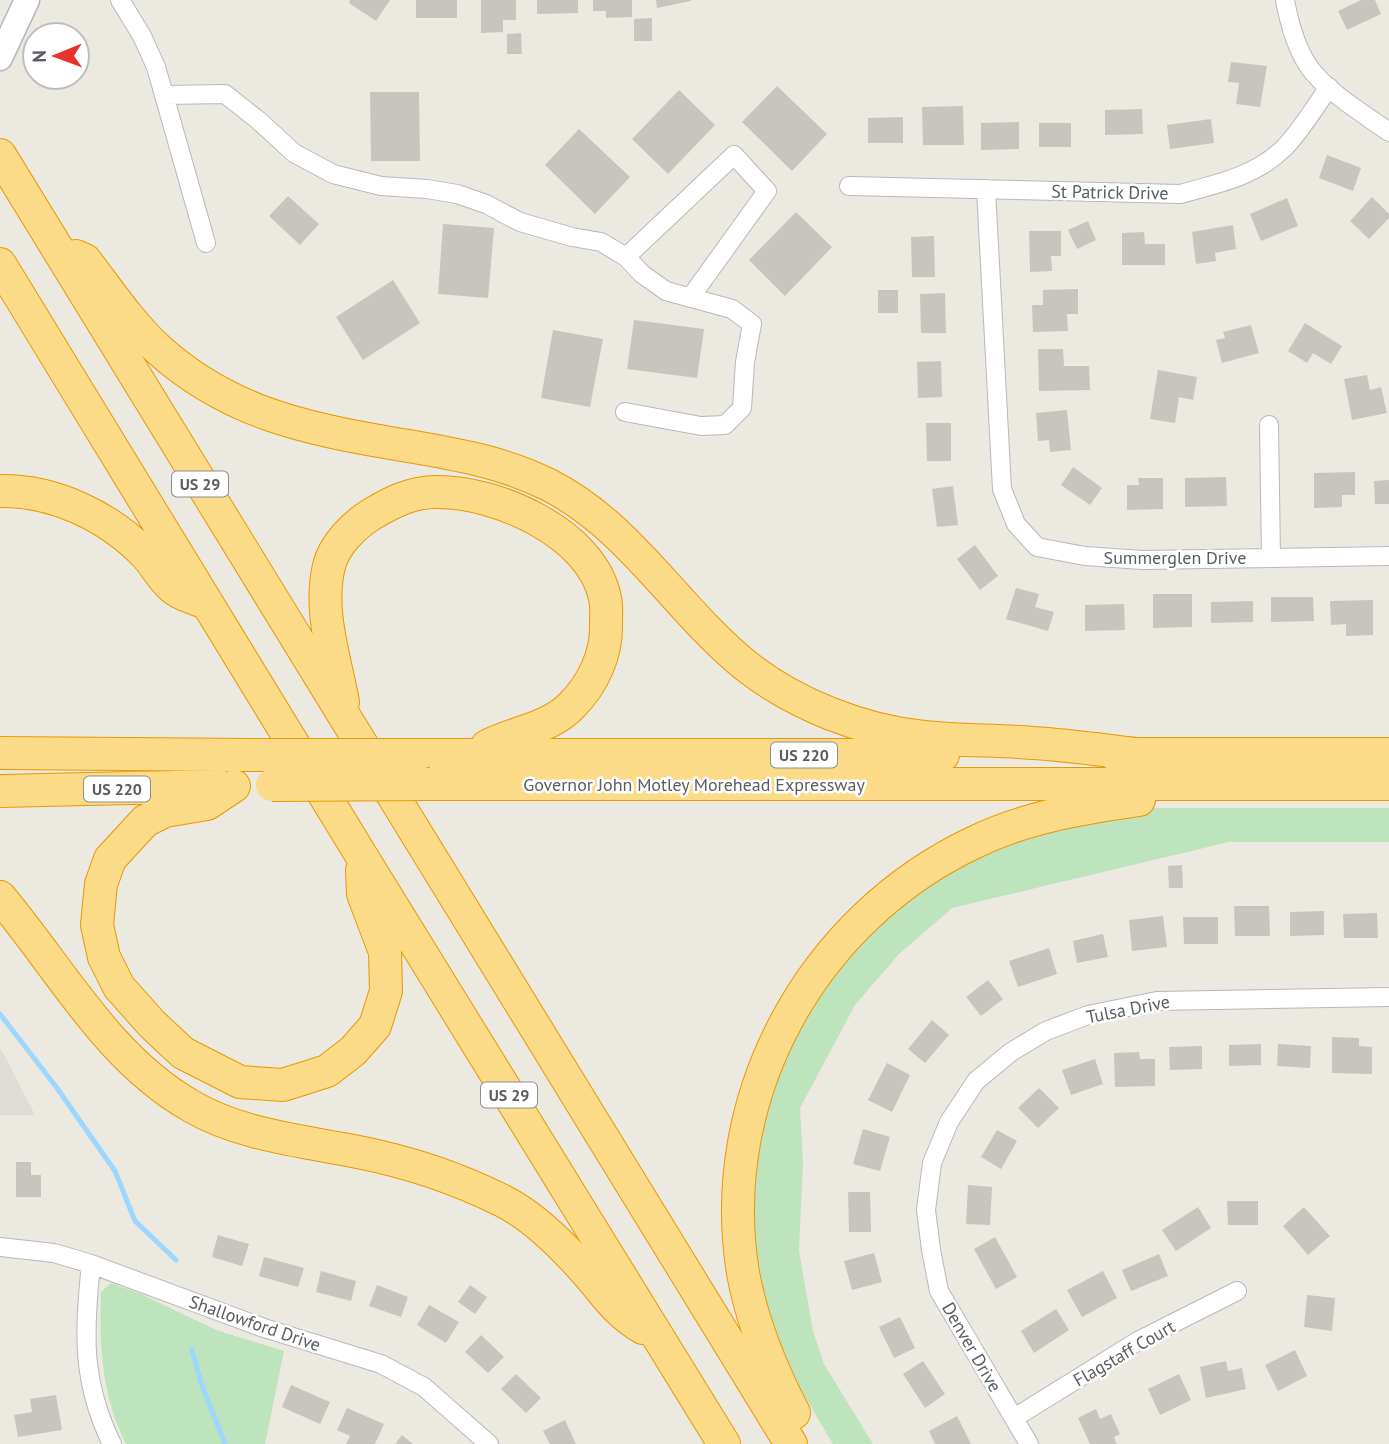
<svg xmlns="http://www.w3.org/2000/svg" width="1389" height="1444" viewBox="0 0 1389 1444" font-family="'PT Sans',sans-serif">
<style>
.industrial{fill:#dfdcd8}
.green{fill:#bde4bc}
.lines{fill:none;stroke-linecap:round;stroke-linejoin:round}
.stream{stroke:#9ed7fd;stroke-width:5}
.building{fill:#c8c5bf}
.minor-casing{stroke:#b6b8bd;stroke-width:20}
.secondary-casing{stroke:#b4b7bd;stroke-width:27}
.motorway-casing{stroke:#e89804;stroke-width:34}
.minor{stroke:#fff;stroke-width:18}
.secondary{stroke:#fff;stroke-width:24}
.motorway{stroke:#fbda88;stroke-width:32}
.motorway-bridge-casing{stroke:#e89804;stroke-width:34;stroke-linecap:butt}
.motorway-bridge{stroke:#fbda88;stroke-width:32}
.labels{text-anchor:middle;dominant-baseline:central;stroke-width:5;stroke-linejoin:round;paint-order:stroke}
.shield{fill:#fff;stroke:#8b8e90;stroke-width:2}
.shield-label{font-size:16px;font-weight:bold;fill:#595d61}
.street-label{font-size:18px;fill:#595d61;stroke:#fff}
</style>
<rect width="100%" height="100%" fill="#ece9e0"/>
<path class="industrial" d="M0 1048 2 1051 35 1115H0Z"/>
<path class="green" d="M1146 808H1389V842H1229L952 908 899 954 855 1005 800 1108 803 1164 799 1251 813 1331 824 1364 873 1444H833L798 1385 768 1320 756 1264 752 1196 757 1143 771 1087 821 986 866 934 919 887 1033 831Z
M111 1283 141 1294 216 1330 284 1351 265 1444H126C102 1397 99 1345 101 1292Z"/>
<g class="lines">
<path class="stream" d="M0 1014 57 1088 115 1171 135 1221 176 1260
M192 1350 201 1383 225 1444"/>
</g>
<path class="building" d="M350 0H390L376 21 349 3Z
M416 0H457V18H416Z
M481 0H516V20H503V32L481 33Z
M537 0H578V13L537 14Z
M593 0H632V17L606 18V11H593Z
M656 0H691V1L657 8Z
M1361 0H1375L1381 14 1347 30 1338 11Z
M652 18V41H634V19Z
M521 33 522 54H507V34Z
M1231 62 1267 66 1260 107 1236 104 1239 83 1228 82Z
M777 86 827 134 792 171 742 122Z
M679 90 715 125 668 174 632 139Z
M370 92H419L420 161H371Z
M963 106 964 145H923L922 107Z
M1142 109 1143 134 1105 135V110Z
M903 117V143H868V118Z
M1211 119 1214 143 1170 149 1167 125Z
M1019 122V149L981 150V123Z
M1039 123H1071V147H1039Z
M579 129 630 177 595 214 545 165Z
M1327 155 1361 168 1353 191 1319 178Z
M288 196 319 224 300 245 269 216Z
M1372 197 1389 214V218L1369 239 1350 221Z
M1287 198 1298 226 1261 241 1250 214Z
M796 212 832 247 785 296 749 260Z
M1088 221 1096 240 1077 249 1068 230Z
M443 224 494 228 488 298 438 294Z
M1233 225 1236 249 1215 253 1216 261 1196 264 1192 232Z
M1029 231H1061V256H1051L1052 271 1030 272Z
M1144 232 1145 244H1165V265H1122V233Z
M934 236 935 277H912L911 237Z
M393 280 420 323 363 360 336 317Z
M1078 289V314H1067L1068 331 1033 332 1032 305H1043V290Z
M878 290H898V313H878Z
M945 293 946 333H921L920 294Z
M634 320 704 329 697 378 627 369Z
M1305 323 1342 346 1331 364 1313 353 1307 363 1288 351Z
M1251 325 1259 353 1222 363 1216 340 1225 338 1223 332Z
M553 330 603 339 590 407 541 398Z
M1038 349H1063L1064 366H1089L1090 390 1039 391Z
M941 361 942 397 918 398 917 362Z
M1158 370 1197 377 1193 400 1179 397 1175 423 1150 419Z
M1367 375 1370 390 1381 387 1387 413 1352 420 1344 379Z
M1067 410 1071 450 1050 452 1049 440 1038 441 1036 413Z
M926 423H951V461H927Z
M1073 467 1102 488 1090 505 1061 485Z
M1355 472V495H1342V507L1314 508V473Z
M1226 477 1227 506 1185 507V478Z
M1138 478H1163V509L1127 510V485H1139Z
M1389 480V504H1375L1374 481Z
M953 486 958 525 937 527 932 489Z
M975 545 998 576 980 590 957 559Z
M1016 588 1039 594 1035 607 1054 612 1048 631 1006 619Z
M1153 594H1192V627L1153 628Z
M1271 597H1313L1314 621 1271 622Z
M1373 600V635L1346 636V624L1331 625 1330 601Z
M1253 601V622L1211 623V602Z
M1124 604 1125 630 1085 631V605Z
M1182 865 1183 888H1169L1168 866Z
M1234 906H1269L1270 936H1235Z
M1324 911V935L1290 936V912Z
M1377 913 1378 938H1344L1343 914Z
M1163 916 1167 947 1132 951 1129 920Z
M1183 917H1218V944H1184Z
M1103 934 1108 957 1077 963 1073 941Z
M1049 948 1057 974 1018 987 1009 961Z
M988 980 1003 999 981 1016 966 997Z
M932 1020 949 1035 925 1063 908 1049Z
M1332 1037 1359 1038V1046L1372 1047V1074L1332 1073Z
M1261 1044V1065L1229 1066V1045Z
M1278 1044 1311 1046 1310 1068 1277 1066Z
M1202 1046V1069L1170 1070 1169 1047Z
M1139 1052 1140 1059H1155V1086L1115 1087 1114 1053Z
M1095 1059 1103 1084 1071 1095 1062 1070Z
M887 1063 910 1075 892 1112 868 1100Z
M1039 1088 1059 1108 1038 1128 1018 1108Z
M863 1129 890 1137 880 1171 853 1164Z
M997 1130 1017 1141 1001 1169 981 1157Z
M16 1162H31V1175H41V1197H16Z
M968 1185 992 1187 990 1225 966 1224Z
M848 1192H870L871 1232H849Z
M1227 1201H1258V1225H1228Z
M1198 1207 1211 1228 1176 1251 1162 1230Z
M1304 1207 1330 1236 1308 1255 1283 1226Z
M218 1235 249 1244 242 1266 212 1257Z
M995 1237 1017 1277 996 1289 974 1249Z
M874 1253 882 1282 852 1290 844 1261Z
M1159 1254 1168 1276 1131 1291 1122 1270Z
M264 1257 304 1268 298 1287 259 1276Z
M321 1271 356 1281 351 1301 316 1292Z
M1103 1271 1117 1298 1082 1317 1067 1290Z
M377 1285 408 1297 401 1317 369 1306Z
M470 1285 487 1297 475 1314 458 1302Z
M1307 1295 1335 1298 1332 1331 1304 1327Z
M429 1305 459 1322 446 1343 417 1325Z
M1056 1309 1069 1330 1034 1353 1021 1331Z
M900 1317 915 1348 894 1358 879 1327Z
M481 1335 504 1357 488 1373 465 1352Z
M1295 1350 1307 1376 1278 1391 1265 1365Z
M923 1361 945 1394 925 1408 903 1374Z
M1226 1361 1228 1371 1242 1368 1246 1389 1206 1398 1200 1367Z
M516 1374 541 1398 526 1413 501 1389Z
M1179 1374 1191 1400 1160 1415 1148 1389Z
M291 1385 330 1402 320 1424 282 1407Z
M56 1395 62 1430 18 1437 14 1415 32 1412 30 1399Z
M347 1408 384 1424 375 1444H346L350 1436 337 1430Z
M1096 1409 1100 1419 1111 1414 1120 1434 1114 1437 1117 1444H1090L1078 1418Z
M957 1416 971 1444H935L929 1431Z
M565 1420 576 1444H550L543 1431Z
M402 1435 413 1444H395Z"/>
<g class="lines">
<defs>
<path id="minor" d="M120 0 142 36 156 67 206 243
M1285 0C1289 22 1296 48 1309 67 1327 92 1364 114 1389 132
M166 95 225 94 258 120 294 153 333 174 381 186 427 189 457 194 486 204 520 222 572 237 601 242 626 257 642 274 666 291 732 309 752 324 745 362 742 408 725 425 701 426 625 412
M849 186 1180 194C1217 184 1256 176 1284 148 1301 131 1315 107 1329 87
M986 189 1002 489 1016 524 1037 547 1085 556 1142 560 1389 556
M626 257 734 155 767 191 690 298
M1269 425 1271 557
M0 1247 54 1253 91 1264 264 1328 381 1364 424 1387 489 1444
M91 1264C84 1332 81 1381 112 1444
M1014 1418 1138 1341 1237 1291
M1029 1444 939 1291 931 1250 926 1210 932 1163 949 1122 976 1081 1011 1052 1046 1031 1088 1015 1157 1001 1389 997"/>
<path id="secondary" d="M0 58 27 0"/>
<path id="motorway" d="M0 155 791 1444
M76 256 85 260C108 290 130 323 158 349 224 409 300 428 385 442 442 452 497 459 549 485 631 527 676 609 745 665 794 704 862 731 924 737 960 741 997 740 1033 743 1067 745 1102 750 1136 754
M0 264 361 855 724 1444
M0 491C54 490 108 516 146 555 155 565 162 579 173 588 181 595 194 598 203 602
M343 702C335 658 318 611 329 566 334 545 354 525 372 514 392 502 412 492 436 492 496 491 592 533 605 598 607 606 606 616 606 624 607 654 593 684 572 705 551 728 514 732 487 746
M0 753 253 755
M1114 754H1389
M417 755H943
M430 784H1389
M234 786 207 804 165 811 145 821 110 859 101 884 97 925 104 957 119 987 152 1024 183 1053 240 1082 283 1085 327 1071 353 1051 375 1026 386 991 385 952 363 894 362 870
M0 791 219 786
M0 897C60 968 108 1059 191 1106 240 1135 303 1141 358 1152 409 1162 457 1178 503 1201 533 1216 565 1248 587 1273 607 1296 616 1312 643 1328
M794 1413C771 1369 752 1322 743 1273 714 1095 813 918 975 842 1026 817 1083 808 1139 800"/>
</defs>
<use href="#minor" class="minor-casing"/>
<use href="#secondary" class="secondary-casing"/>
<use href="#motorway" class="motorway-casing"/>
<use href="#minor" class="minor"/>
<use href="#secondary" class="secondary"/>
<use href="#motorway" class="motorway"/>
<defs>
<path id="motorway-bridge" d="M253 755H417
M272 785 430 784"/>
</defs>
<use href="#motorway-bridge" class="motorway-bridge-casing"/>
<use href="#motorway-bridge" class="motorway-bridge"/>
</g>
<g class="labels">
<g class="shield">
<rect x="172" y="471.5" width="56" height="25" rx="5"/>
<rect x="771" y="742.5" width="66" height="25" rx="5"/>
<rect x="84" y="776.5" width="66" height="25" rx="5"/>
<rect x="481" y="1082.5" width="56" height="25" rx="5"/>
</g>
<g class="shield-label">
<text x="200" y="484">US 29</text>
<text x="804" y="755">US 220</text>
<text x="117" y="789">US 220</text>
<text x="509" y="1095">US 29</text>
</g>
<g class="street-label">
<text transform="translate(1110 192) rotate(1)">St Patrick Drive</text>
<text x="1175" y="557">Summerglen Drive</text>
<text x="694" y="784">Governor John Motley Morehead Expressway</text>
<text transform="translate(1128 1009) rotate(-11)">Tulsa Drive</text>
<text transform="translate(255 1323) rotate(19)">Shallowford Drive</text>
<text transform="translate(972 1347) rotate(60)">Denver Drive</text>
<text transform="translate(1124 1353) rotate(-30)">Flagstaff Court</text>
</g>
</g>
<g transform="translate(56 56) rotate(269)"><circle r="33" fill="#ffffff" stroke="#bdbec0" stroke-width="2"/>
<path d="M0-5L12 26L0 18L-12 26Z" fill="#e6342c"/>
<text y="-10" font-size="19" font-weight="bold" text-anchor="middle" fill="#595d61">N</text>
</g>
</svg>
